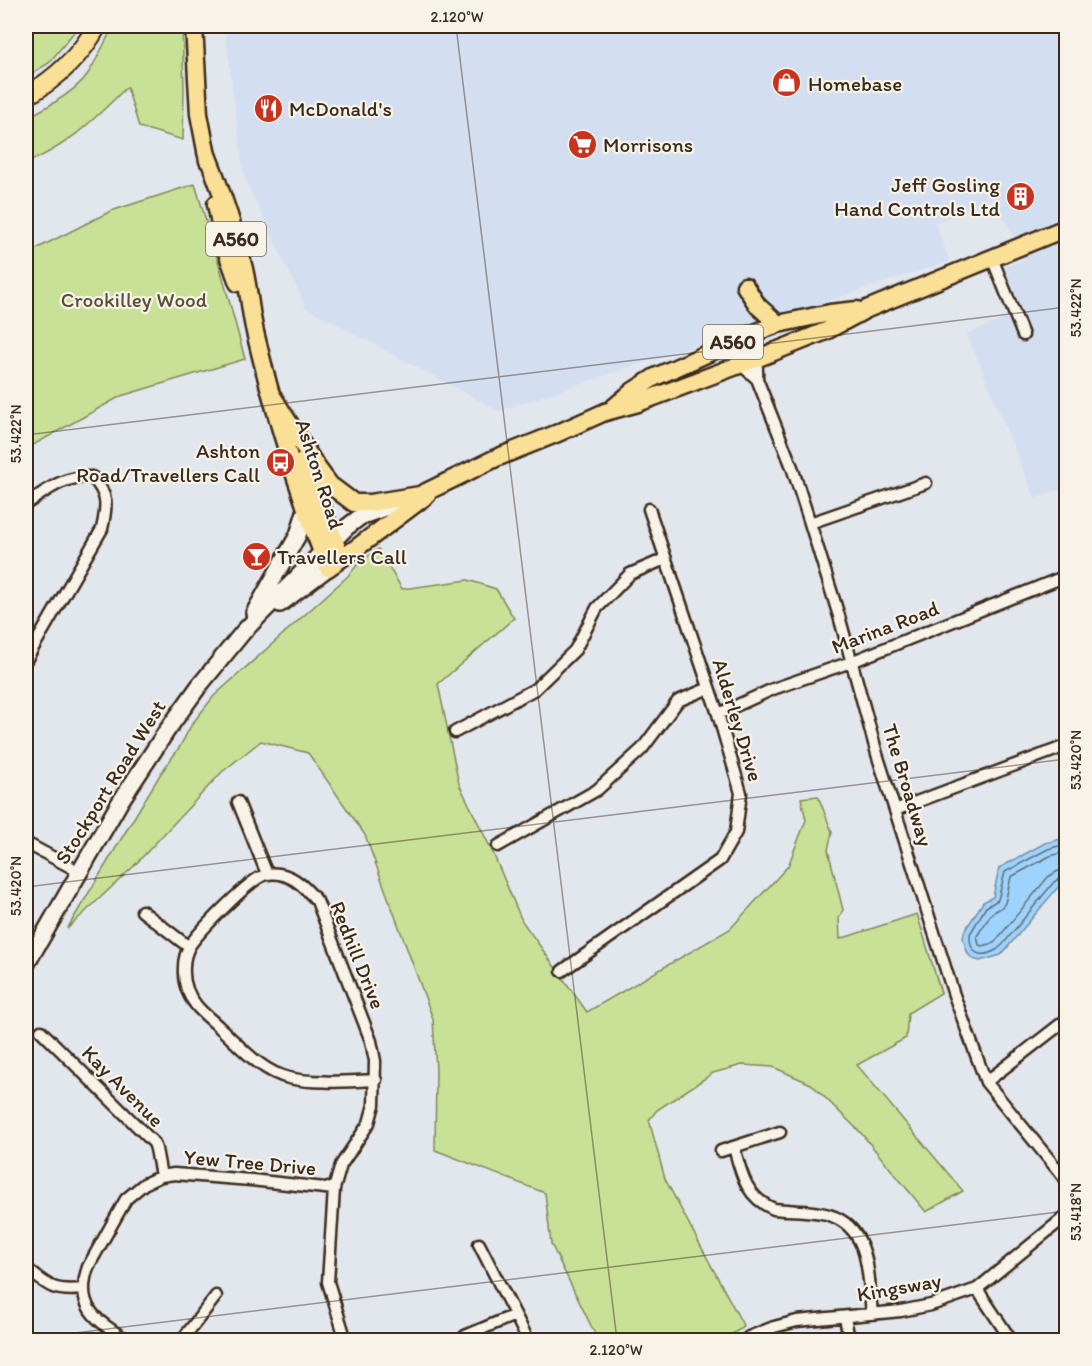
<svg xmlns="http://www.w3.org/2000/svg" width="1092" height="1366" viewBox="0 0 1092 1366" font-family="Itim,sans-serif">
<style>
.built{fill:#d3dff1}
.green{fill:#c8e197;stroke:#82865a;stroke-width:1.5}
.water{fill:#9ed3fd;stroke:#768fa4;stroke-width:1.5}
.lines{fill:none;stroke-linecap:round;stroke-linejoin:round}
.shore{stroke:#636e77;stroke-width:1.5}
.minor-casing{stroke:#3b2a1e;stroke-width:15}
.secondary-casing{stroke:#3b2a1e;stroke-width:20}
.primary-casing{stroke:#3b2a1e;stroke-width:21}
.trunk-casing{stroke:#3b2a1e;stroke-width:22}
.minor{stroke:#f7f3e8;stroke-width:10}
.secondary{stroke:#f7f3e8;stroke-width:15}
.primary{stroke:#fadf96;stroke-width:16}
.trunk{stroke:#fadf96;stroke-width:18}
.ticks{fill:none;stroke:#3b2a1e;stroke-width:1.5;stroke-opacity:0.45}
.labels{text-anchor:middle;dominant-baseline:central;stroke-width:4.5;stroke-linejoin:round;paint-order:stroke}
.shield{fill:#f7f3e8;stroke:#73665b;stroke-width:1.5}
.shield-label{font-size:20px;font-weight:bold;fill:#3b2a1e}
.poi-label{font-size:21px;fill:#3b2a1e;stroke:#f7f3e8;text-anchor:start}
.park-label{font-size:21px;fill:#574f36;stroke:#f7f3e8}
.street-label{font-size:21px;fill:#3b2a1e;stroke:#f7f3e8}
.neatline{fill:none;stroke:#3b2a1e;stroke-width:2}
.ticks-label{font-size:15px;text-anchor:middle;fill:#3b2a1e}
</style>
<rect width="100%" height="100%" fill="#e2e7ed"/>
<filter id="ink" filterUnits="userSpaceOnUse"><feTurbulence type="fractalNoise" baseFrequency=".0167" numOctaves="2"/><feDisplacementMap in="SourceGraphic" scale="12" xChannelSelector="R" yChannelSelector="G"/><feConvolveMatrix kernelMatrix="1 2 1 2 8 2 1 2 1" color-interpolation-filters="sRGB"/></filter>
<g filter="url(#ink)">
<path class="built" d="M224 26H1066V487L1035 499 967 334 1008 317 989 273 1025 259 994 199 935 223 950 261 791 313 499 411 306 308 244 177Z"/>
<path class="green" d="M26 26H79L49 63 26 77Z
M113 26H182L184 89 183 140 139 127 127 87C94 119 69 146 26 163V118C44 109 75 92 87 75 97 60 105 42 113 26Z
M195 184 221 271 245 359 121 396 26 449V254L111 211Z
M378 549 402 589 468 580 496 589 514 618 438 684 459 784 493 853 522 921 587 1012 730 929 788 866 806 820 801 798 818 796 832 832 828 850 843 910 839 918 840 939 917 914 941 993 908 1013 906 1038 857 1065 963 1191 926 1212 861 1133 811 1084 773 1067 742 1065 713 1073 657 1110 649 1120 665 1179 744 1327 722 1340H598L551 1244 545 1193 435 1150 436 1071 433 1019 365 835 308 753 261 741 222 772 133 867 67 929 161 773 179 748 192 724 214 696 348 576 358 564Z"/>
<path class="water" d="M1066 838V882L1059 886 1001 955 980 961 973 959 968 954 963 939 964 932 983 902 993 897 999 868 1045 843Z"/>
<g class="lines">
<path class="shore" d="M1066 844 1048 849 1005 872 998 900 986 907 970 934C969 954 980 959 996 950 1002 947 1008 938 1012 933 1026 916 1040 899 1054 882L1062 877H1066
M1066 852 1050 856 1011 877 1005 903 1001 908 992 913 977 936 979 945 982 946 994 943 1048 877 1058 871 1066 869"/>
<defs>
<path id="minor" d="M992 258 1023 335
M749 335C754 351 758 361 757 379L792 467 810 523 839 616 877 754 954 995 986 1082 1066 1180
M733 342 740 364 757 379
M26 504C49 489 63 476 92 477 109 495 107 506 102 529L26 660
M810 523 926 483
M718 714 773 689 851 662 1066 576
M455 732 535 689 575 650 597 608 630 574 665 559
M238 802 267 874
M895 810 1066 746
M26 843 80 872
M498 846 597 790 642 749 678 701 709 688
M142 911 189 947
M562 971 720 860 736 832 741 793 718 714 649 509
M41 1031 154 1143 156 1149 161 1176
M986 1082 1066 1020
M734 1147C741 1173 746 1198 774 1209 790 1211 815 1210 829 1215 872 1228 868 1279 872 1314
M721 1151 780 1132
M479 1244 528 1340
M26 1268C48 1286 53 1292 83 1289
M977 1289 1011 1340
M845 1317 849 1340
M127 1340C97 1321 74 1307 88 1267L126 1199 144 1184 161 1176 174 1174 251 1180 334 1189
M182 1340 216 1296
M349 1340 344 1334 328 1282 334 1189 341 1165 369 1123 374 1105 375 1061 371 1041 317 901C304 886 289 870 267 874 250 878 201 930 190 945 186 952 184 959 184 967 183 981 187 994 196 1005 202 1013 212 1020 219 1027 239 1045 261 1072 289 1078 316 1084 348 1081 376 1080
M461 1340 465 1336 515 1315
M745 1340 749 1337 774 1327 797 1321 901 1311 931 1305 977 1289 1066 1216"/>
<path id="secondary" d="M280 604 328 568
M254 613 298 535 306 509
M26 965 120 802 166 732 199 686 244 631 347 527 360 517 398 503"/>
<path id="primary" d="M194 26 199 114 208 161
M206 152C221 190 235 229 244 269 249 290 250 311 255 332 274 412 298 492 328 568L359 546 427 495
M216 204 224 244 238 283
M745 286 758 306 778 324
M271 394 316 466 330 485 354 503H370L420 495 496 458 558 433 605 412 638 403 766 355 826 331 867 309 1066 228
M614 407 633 391 655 377 749 335 778 324 830 313 857 310
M304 460 341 558"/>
<path id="trunk" d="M26 96C56 79 80 57 97 26"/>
</defs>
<use href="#minor" class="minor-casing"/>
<use href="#secondary" class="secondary-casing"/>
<use href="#primary" class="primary-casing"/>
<use href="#trunk" class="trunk-casing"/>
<use href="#minor" class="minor"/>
<use href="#secondary" class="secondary"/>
<use href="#primary" class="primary"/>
<use href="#trunk" class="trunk"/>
</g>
</g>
<path class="ticks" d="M456 26 617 1340M26 435 1066 307M26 887 1066 759M26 1339 1066 1211"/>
<defs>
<symbol id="shop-disc" viewBox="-11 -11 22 22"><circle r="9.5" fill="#c8321e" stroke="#f7f3e8"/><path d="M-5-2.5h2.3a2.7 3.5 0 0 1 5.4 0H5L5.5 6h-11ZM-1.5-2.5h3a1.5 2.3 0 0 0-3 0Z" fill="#fff"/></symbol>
<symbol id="restaurant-disc" viewBox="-11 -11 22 22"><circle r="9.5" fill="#c8321e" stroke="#f7f3e8"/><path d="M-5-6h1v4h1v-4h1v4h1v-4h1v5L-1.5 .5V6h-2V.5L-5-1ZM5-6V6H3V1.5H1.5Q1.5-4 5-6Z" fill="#fff"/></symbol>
<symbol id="supermarket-disc" viewBox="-11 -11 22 22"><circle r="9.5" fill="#c8321e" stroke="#f7f3e8"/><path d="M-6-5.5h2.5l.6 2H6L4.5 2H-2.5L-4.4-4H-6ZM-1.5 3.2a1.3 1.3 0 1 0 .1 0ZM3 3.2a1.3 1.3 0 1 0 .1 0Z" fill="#fff"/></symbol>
<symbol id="building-disc" viewBox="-11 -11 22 22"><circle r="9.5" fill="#c8321e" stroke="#f7f3e8"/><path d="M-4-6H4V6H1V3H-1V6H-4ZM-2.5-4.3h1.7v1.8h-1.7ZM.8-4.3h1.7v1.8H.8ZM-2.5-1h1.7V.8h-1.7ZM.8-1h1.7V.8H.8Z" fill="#fff"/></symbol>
<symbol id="bus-disc" viewBox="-11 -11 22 22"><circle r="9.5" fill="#c8321e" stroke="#f7f3e8"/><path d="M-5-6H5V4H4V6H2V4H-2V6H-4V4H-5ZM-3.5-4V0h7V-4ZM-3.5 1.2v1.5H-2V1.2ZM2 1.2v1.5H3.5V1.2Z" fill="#fff"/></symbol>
<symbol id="bar-disc" viewBox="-11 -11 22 22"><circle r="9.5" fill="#c8321e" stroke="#f7f3e8"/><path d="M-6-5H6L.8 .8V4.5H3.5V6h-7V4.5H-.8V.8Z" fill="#fff"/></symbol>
</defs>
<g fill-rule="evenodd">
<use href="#shop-disc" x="770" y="66" width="33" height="33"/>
<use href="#restaurant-disc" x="252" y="92" width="33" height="33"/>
<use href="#supermarket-disc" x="566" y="128" width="33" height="33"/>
<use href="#building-disc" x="1004" y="180" width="33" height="33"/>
<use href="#bus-disc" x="264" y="446" width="33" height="33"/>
<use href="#bar-disc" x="240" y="540" width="33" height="33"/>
</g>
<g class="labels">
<g class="shield">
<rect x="206" y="222" width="60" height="34" rx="4.5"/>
<rect x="703" y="325" width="60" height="34" rx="4.5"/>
</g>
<g class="shield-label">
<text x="236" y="239">A560</text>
<text x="733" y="342">A560</text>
</g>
<g class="poi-label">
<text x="808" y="83">Homebase</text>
<text x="289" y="108">McDonald's</text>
<text x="603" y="144">Morrisons</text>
<text x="1000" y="184" text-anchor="end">Jeff Gosling<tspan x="1000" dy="24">Hand Controls Ltd</tspan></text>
<text x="260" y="450" text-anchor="end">Ashton<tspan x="260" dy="24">Road/Travellers Call</tspan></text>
<text x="277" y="556">Travellers Call</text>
</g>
<g class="park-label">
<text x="134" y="299">Crookilley Wood</text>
</g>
<g class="street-label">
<text transform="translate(320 474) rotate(72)">Ashton Road</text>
<text transform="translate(885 627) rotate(-21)">Marina Road</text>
<text transform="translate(738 720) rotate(73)">Alderley Drive</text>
<text transform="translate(110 782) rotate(-58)">Stockport Road West</text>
<text transform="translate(908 785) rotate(73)">The Broadway</text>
<text transform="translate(358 955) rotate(68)">Redhill Drive</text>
<text transform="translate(123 1086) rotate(45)">Kay Avenue</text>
<text transform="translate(250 1162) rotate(5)">Yew Tree Drive</text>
<text transform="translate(899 1287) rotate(-10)">Kingsway</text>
</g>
</g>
<rect width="1092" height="1366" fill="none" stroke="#f7f3e8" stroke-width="66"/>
<rect x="33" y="33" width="1026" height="1300" class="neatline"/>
<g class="ticks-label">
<text x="457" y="22">2.120°W</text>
<text transform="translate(1076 308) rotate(-90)" y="5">53.422°N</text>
<text transform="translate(16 434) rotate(-90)" y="5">53.422°N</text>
<text transform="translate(1076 760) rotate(-90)" y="5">53.420°N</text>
<text transform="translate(16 886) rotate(-90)" y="5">53.420°N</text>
<text transform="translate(1076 1212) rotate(-90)" y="5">53.418°N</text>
<text x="616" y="1355">2.120°W</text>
</g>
</svg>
